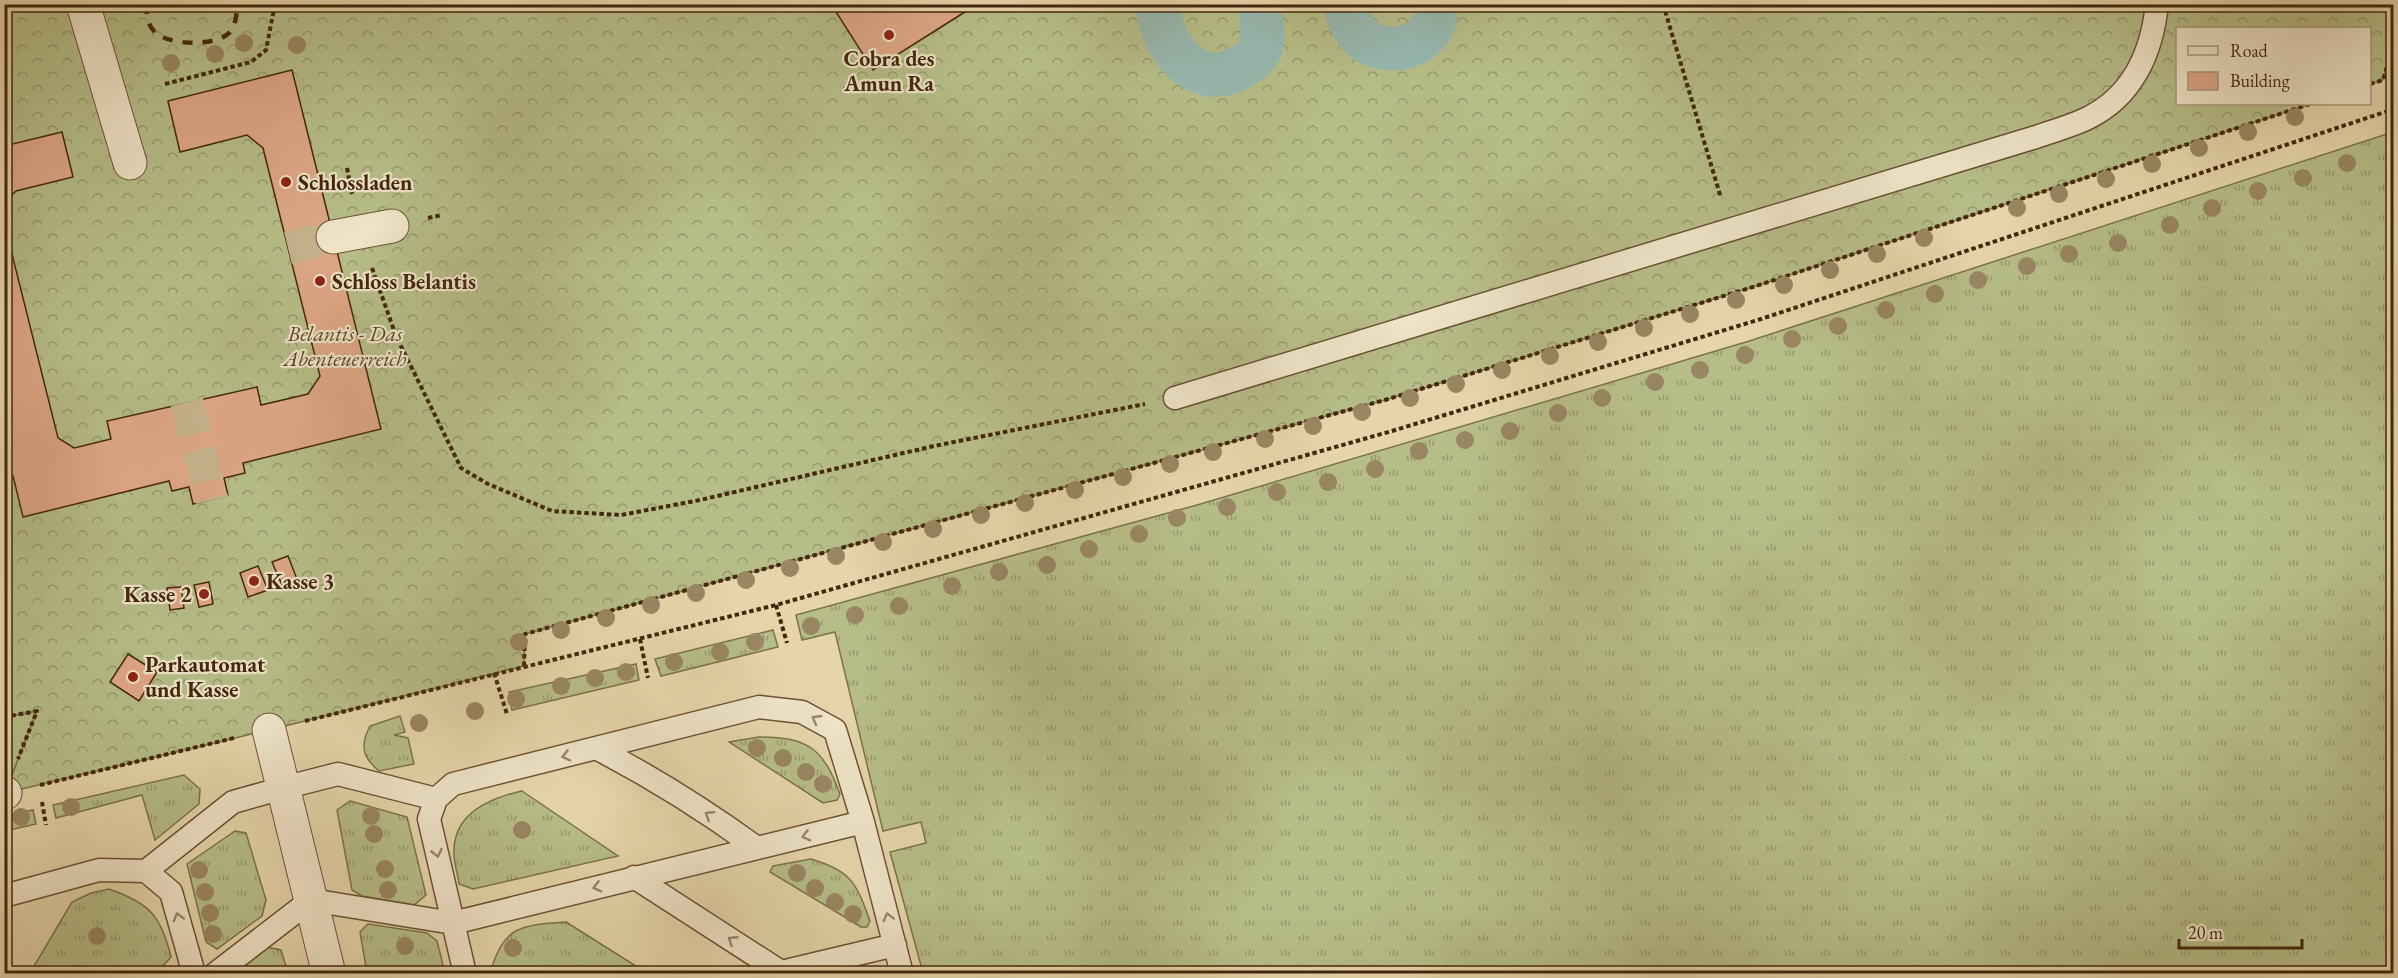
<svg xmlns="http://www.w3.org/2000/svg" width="2398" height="978" viewBox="0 0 2398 978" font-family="'EB Garamond',serif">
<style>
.grass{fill:url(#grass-tufts);stroke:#7c724b;stroke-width:1.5}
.forest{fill:url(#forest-crowns);stroke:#7c724b;stroke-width:1.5}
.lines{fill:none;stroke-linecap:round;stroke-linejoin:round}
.canal{stroke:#97b8af;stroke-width:44}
.building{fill:#dea786;stroke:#43270e;stroke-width:1.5}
.street-tunnel{stroke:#c5b28c;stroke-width:33;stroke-dasharray:33 16;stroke-linecap:butt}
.lane-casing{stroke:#6c5235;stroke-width:25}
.street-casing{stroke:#6c5235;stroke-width:35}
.path{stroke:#43270e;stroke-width:4;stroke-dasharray:4.5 3;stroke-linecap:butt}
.lane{stroke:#efe4c8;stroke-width:22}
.street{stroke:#efe4c8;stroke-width:33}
.rail{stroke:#43270e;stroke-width:4.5;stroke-dasharray:10 10;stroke-linecap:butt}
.tree{fill:#998662}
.oneway{stroke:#99866b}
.poi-dot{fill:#8f2418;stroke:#efe4c8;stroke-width:2}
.labels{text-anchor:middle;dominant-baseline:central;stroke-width:4.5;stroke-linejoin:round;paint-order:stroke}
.poi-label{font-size:22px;font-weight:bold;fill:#43270e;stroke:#efe4c8;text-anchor:start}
.park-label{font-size:22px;font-style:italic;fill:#5a4526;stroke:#efe4c8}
</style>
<defs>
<pattern id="grass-tufts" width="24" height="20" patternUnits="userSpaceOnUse" patternTransform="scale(1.5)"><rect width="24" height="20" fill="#b6bd88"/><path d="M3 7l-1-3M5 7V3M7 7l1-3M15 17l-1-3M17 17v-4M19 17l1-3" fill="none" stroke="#969a6e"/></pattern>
<pattern id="forest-crowns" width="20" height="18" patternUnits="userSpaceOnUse" patternTransform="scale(1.5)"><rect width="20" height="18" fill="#b6bd88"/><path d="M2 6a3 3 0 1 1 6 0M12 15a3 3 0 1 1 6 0" fill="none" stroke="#969a6e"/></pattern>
</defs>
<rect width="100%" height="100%" fill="#e6d5ab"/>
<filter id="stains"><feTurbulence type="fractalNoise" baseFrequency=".00333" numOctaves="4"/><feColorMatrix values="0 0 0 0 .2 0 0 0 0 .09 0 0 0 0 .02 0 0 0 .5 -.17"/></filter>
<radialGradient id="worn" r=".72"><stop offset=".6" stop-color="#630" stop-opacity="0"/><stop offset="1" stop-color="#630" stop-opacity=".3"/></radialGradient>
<path class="grass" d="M2393 132V973H923L890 852 926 843 921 822 883 831 835 632 802 640 796 615 1197 505 1746 342Z
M773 630 778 647 661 676 655 659Z
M636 664 639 680 512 710 509 692Z
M37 711 5 793H4V717Z
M400 716 405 732 394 735 408 738 414 764 379 771C362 757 360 745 370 726Z
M759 737C808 737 823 748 840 794L837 800 823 803 729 742Z
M184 775 200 789 199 804 155 840 142 795 56 818 53 805Z
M522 791 618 856 473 889 459 884C458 873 453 861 454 851 454 813 490 798 522 791Z
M350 801 407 817 426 895 414 905 362 896 352 890 337 810Z
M33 810 36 824 5 831V816Z
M235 831 246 833 266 900 262 916 217 949 206 942 187 864Z
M811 859C851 871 856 882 870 921L867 927H861L770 872 773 866Z
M109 889C149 903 161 915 171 957L162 967 123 973H30L72 902 91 893Z
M566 922 647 973H490C504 926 520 925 566 922Z
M368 924 427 933 437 941 445 973H367L360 932Z
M266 947 281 950 288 973 233 974Z"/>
<path class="forest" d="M5 5H2393V43L2383 80 2370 84V28H2178V104H2310L1756 286 1385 400 525 634 524 666 269 730 5 793 37 711 5 717Z"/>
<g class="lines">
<path class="canal" d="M1158 4C1159 43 1195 92 1237 69 1245 65 1255 59 1259 51 1266 38 1260 19 1260 4
M1345 4C1347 13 1351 24 1356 31 1380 64 1441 48 1436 4"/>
</g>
<path class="building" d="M831 4H975L976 5 873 70Z
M292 70 381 429 243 463 245 473 224 478 228 495 193 504 189 487 172 491 169 481 23 517 13 476 4 478V222L58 438 74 448 111 439 107 421 257 387 261 405 308 394 320 376 263 148 247 135 180 152 168 101Z
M62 132 73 177 16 191 4 203V146Z
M288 556 297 579 282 585 272 562Z
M258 566 268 590 248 597 240 573Z
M209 582 213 604 199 607 194 585Z
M181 587 184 608 170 610 167 588Z
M128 654 157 672 139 701 110 682Z"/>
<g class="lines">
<path class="street-tunnel" d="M288 248 333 237
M187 402 212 500"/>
<defs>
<path id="lane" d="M1175 398 2036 137C2053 131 2072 126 2088 118 2133 96 2152 52 2157 4
M596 748C652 777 706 811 757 848
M146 871 233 802 283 788 338 774 436 799
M634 877 781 972
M4 896 99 870 146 871 171 892 194 974
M215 974 311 900 453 923 863 822
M465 974 429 819 436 799 453 784 759 707 802 712 835 730 863 822 902 974
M773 974 895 945"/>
<path id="street" d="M83 4 130 163
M333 237 392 226
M269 730 329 974
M4 793H5"/>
</defs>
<use href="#lane" class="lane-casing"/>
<use href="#street" class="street-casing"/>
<path class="path" d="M1663 4 1721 198
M165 84 251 62 266 50 274 9 272 4
M2370 84 2383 80 2394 43
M347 168 352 194
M428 218 442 215
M372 268 396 336 461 468 488 484 552 511 621 515 700 500 934 446 1145 404
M776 605 787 643
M640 639 648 678
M524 666 525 634 1385 400 1756 286 2310 104
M494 673 507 714
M4 717 37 711 18 759
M305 721 776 605 1392 431 1761 319 2394 109
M40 785 234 738
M42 802 46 825"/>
<use href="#lane" class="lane"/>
<use href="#street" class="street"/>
<path class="rail" d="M147 4C146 14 147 24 154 31 167 46 217 47 230 32 236 24 237 14 237 4"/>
</g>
<g class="tree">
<circle cx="244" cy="43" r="9"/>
<circle cx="297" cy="45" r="9"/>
<circle cx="215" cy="54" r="9"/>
<circle cx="171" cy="63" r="9"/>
<circle cx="2295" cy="117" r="9"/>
<circle cx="2248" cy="132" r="9"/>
<circle cx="2199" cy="148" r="9"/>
<circle cx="2347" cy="163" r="9"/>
<circle cx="2152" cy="164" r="9"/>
<circle cx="2303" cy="178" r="9"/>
<circle cx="2106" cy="179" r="9"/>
<circle cx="2258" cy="191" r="9"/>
<circle cx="2059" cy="194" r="9"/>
<circle cx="2017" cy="208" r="9"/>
<circle cx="2212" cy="208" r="9"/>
<circle cx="2170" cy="225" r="9"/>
<circle cx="1924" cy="238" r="9"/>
<circle cx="2118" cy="243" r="9"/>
<circle cx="1877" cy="254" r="9"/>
<circle cx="2069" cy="254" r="9"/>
<circle cx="2027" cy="266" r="9"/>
<circle cx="1830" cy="270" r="9"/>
<circle cx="1978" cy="280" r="9"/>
<circle cx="1784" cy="285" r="9"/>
<circle cx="1935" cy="294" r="9"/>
<circle cx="1736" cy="300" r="9"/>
<circle cx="1886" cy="310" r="9"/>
<circle cx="1690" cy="314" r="9"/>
<circle cx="1838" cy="326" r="9"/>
<circle cx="1644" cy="328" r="9"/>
<circle cx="1792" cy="339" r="9"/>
<circle cx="1598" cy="342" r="9"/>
<circle cx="1745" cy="355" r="9"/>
<circle cx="1550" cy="356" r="9"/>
<circle cx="1502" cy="370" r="9"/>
<circle cx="1700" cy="370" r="9"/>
<circle cx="1655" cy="382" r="9"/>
<circle cx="1456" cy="384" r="9"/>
<circle cx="1410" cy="398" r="9"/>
<circle cx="1602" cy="398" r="9"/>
<circle cx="1362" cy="412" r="9"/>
<circle cx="1558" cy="413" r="9"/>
<circle cx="1313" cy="426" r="9"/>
<circle cx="1510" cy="431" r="9"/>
<circle cx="1265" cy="439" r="9"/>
<circle cx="1465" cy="440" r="9"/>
<circle cx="1419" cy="451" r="9"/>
<circle cx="1213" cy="452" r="9"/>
<circle cx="1170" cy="464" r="9"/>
<circle cx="1375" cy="469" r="9"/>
<circle cx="1123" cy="477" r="9"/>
<circle cx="1328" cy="482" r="9"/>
<circle cx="1075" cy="490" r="9"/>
<circle cx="1277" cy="492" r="9"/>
<circle cx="1025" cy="503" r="9"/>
<circle cx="1227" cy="507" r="9"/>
<circle cx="981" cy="515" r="9"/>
<circle cx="1177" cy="518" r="9"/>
<circle cx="933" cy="529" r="9"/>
<circle cx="1139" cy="534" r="9"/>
<circle cx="883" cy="542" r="9"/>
<circle cx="1089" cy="549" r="9"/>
<circle cx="836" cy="556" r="9"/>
<circle cx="1047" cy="565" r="9"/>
<circle cx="790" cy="568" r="9"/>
<circle cx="999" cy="572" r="9"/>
<circle cx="746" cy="580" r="9"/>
<circle cx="952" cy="586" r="9"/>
<circle cx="696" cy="593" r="9"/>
<circle cx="651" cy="605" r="9"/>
<circle cx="899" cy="606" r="9"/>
<circle cx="855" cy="615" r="9"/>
<circle cx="606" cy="618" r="9"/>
<circle cx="811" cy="626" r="9"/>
<circle cx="561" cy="630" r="9"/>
<circle cx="519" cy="642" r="9"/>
<circle cx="755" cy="642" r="9"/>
<circle cx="720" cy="652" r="9"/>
<circle cx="674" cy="662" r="9"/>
<circle cx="626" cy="672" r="9"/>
<circle cx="595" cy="678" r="9"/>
<circle cx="561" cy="686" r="9"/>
<circle cx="516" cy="699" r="9"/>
<circle cx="475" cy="711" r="9"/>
<circle cx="419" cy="723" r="9"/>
<circle cx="757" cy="748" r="9"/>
<circle cx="783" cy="758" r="9"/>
<circle cx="806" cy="772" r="9"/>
<circle cx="823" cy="784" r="9"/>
<circle cx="71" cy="807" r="9"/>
<circle cx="371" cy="816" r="9"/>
<circle cx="21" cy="817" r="9"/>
<circle cx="522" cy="830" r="9"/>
<circle cx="374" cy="834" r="9"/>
<circle cx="385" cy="869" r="9"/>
<circle cx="199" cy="870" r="9"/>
<circle cx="797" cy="873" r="9"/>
<circle cx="815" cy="888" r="9"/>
<circle cx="388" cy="890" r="9"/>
<circle cx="205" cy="892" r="9"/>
<circle cx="835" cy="902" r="9"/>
<circle cx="210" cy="913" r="9"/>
<circle cx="853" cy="914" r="9"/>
<circle cx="213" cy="934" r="9"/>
<circle cx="97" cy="936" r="9"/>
<circle cx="405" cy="946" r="9"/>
<circle cx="513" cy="948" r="9"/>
</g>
<defs><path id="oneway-chevron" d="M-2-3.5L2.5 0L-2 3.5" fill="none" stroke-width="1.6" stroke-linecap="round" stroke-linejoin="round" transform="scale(1.5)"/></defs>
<g class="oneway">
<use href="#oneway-chevron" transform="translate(816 719) rotate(-150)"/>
<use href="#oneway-chevron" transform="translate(566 756) rotate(166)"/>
<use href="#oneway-chevron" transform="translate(709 815) rotate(-148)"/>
<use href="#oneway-chevron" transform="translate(806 836) rotate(166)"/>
<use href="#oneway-chevron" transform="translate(437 853) rotate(77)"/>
<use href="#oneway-chevron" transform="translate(597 887) rotate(166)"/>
<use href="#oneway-chevron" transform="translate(178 917) rotate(-106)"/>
<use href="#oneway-chevron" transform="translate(888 917) rotate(-104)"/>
<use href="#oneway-chevron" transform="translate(732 940) rotate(-147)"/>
</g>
<g class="poi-dot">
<circle cx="889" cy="35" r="6"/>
<circle cx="286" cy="182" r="6"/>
<circle cx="320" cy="281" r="6"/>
<circle cx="254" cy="581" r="6"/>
<circle cx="204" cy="594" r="6"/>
<circle cx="133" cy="677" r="6"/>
</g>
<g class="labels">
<g class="poi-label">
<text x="889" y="58" text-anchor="middle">Cobra des<tspan x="889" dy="25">Amun Ra</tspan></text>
<text x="298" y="182">Schlossladen</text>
<text x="332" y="281">Schloss Belantis</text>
<text x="266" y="581">Kasse 3</text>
<text x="192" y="594" text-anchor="end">Kasse 2</text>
<text x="145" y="664">Parkautomat<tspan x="145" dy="25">und Kasse</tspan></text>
</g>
<g class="park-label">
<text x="345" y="333">Belantis - Das<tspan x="345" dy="25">Abenteuerreich</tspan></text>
</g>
</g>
<rect width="2398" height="978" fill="none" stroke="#e6d5ab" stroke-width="24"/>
<rect x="6" y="6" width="2386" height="966" fill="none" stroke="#43270e" stroke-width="3"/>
<rect x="12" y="12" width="2374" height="954" fill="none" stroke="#43270e" stroke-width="1.5"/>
<rect x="2176" y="27" width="195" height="78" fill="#efe4c8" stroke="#aa987e" stroke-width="1.5"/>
<rect x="2188" y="46" width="30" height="9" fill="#efe4c8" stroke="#aa987e" stroke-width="1.5"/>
<text x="2230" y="57" font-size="18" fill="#43270e">Road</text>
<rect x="2188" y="72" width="30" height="18" fill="#dea786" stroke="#aa987e" stroke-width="1.5"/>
<text x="2230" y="87" font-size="18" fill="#43270e">Building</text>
<path d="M2179 939v9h123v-9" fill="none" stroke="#43270e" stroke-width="3"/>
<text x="2188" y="939" font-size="18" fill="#43270e" stroke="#efe4c8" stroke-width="4.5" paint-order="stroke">20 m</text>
<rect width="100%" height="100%" filter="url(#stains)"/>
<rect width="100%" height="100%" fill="url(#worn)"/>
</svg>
